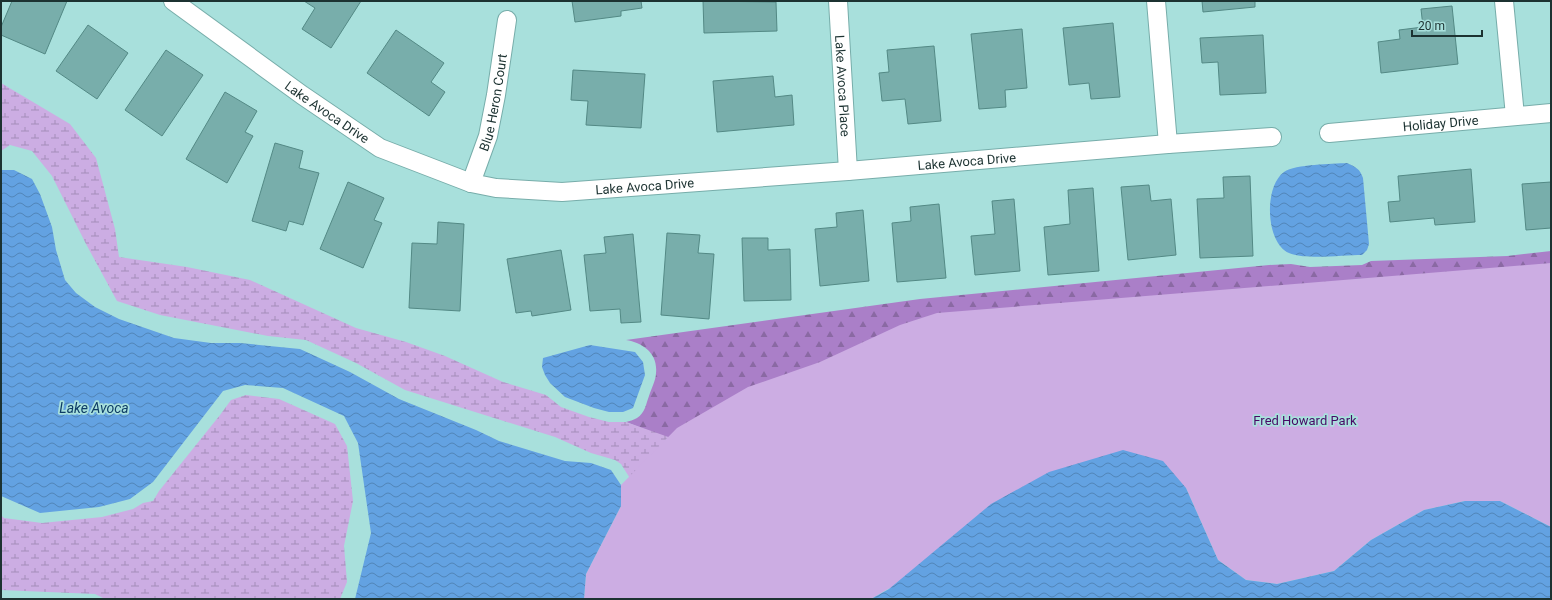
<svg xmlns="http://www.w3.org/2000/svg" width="1552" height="600" viewBox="0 0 1552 600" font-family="Roboto,sans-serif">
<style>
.forest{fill:url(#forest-firs)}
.wetland{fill:url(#wetland-marsh)}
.green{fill:#ccade3}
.water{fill:url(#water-waves)}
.building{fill:#78aeab;stroke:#538985}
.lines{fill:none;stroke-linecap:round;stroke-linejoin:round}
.minor-casing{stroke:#77adaa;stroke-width:20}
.minor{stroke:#fff;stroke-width:18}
.labels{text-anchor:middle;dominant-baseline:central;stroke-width:3.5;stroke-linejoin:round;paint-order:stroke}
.street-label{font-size:13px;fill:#1c3231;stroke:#a8e0dc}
.park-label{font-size:13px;fill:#470965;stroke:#a8e0dc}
.water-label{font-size:14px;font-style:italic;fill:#0d3b65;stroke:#a8e0dc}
</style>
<defs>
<pattern id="forest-firs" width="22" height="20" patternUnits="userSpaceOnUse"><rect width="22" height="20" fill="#aa7fc8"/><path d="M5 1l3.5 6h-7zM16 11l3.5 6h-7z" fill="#8a69a3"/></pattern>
<pattern id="wetland-marsh" width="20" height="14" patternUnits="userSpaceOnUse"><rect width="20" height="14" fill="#ccade3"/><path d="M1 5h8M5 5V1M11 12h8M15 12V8" fill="none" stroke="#a58db9"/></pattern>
<pattern id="water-waves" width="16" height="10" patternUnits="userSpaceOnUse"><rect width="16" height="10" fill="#63a2e2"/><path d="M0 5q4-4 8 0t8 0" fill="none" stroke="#5185b8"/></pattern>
</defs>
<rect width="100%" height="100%" fill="#a8e0dc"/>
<path class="forest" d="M1551 251V429L736 465 626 422C629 421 634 420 637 418 645 413 646 404 649 396 651 389 656 380 656 373 658 353 643 343 626 340L920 299 1269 265 1291 264 1310 267 1362 265 1371 261 1507 256Z"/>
<path class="wetland" d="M1 83 70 124 96 158 115 229 119 257 187 267 250 280 356 328 406 342 445 356 503 382 546 395 561 407 589 417 609 422H626L674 439 1483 478 631 480 621 464 615 460 591 453 555 437 405 390 356 363 306 340 268 336 160 315 117 301 86 244 52 176 32 151 10 145 1 151Z
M246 395 279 399 335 424 347 446 353 501 344 546 347 582 340 599H105L95 594 1 590V515L4 518 42 523 102 517 133 509 143 503 153 501 159 491 220 415 231 400Z"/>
<path class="green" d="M1551 263V527L1500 501H1465L1424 510 1371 540 1334 571 1277 584 1246 580 1218 560 1186 488 888 589 871 599H584L586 574 621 506V485L677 428 748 387 820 362 900 325 937 313Z"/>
<path class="water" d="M1347 163C1356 167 1360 169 1363 178L1369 244 1367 250 1362 255C1344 255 1304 260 1289 253 1265 242 1264 186 1284 172 1296 164 1332 164 1347 163Z
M1 170H14L32 179 40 194 52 227 56 250 65 280 76 293 95 307 119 319 174 338 211 343H240L300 349 350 372 399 399 476 430 499 441 565 461 591 463 611 470 621 485V506L586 574 584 599H355L371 533 358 443 344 416 283 388 245 385 223 391 153 482 130 499 99 507 40 513 1 496Z
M590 345 635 352 643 362 645 375 633 408 623 412H609L594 408 565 397 550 383 545 375 542 367 543 358Z
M1123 450 1163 461 1186 488 1218 560 1246 580 1277 584 1334 571 1371 540 1424 510 1465 501H1500L1551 527V599H871L889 589 991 504 1049 472Z"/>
<path class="building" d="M12 1H67L45 54 1 35V27Z
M304 1H361L331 48 302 29 315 8Z
M572 1H641L642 8 621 11V16L575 22Z
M703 1 776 2 777 31 704 33Z
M1202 1H1255V7L1203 12Z
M1452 6 1458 64 1381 73 1378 42 1400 39 1399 30 1423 27 1421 9Z
M1113 23 1120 97 1091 99 1089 83 1069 85 1063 28Z
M88 25 128 53 97 99 56 71Z
M1022 29 1027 88 1005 90 1006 107 979 109 971 34Z
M396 30 444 63 431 82 445 92 429 116 367 73Z
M1263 35 1266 93 1220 95 1218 62 1202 63 1200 38Z
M934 46 941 121 908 124 905 99 882 101 879 73 889 72 887 50Z
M166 50 203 75 162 136 125 110Z
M573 70 645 74 641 128 586 125 588 101 571 100Z
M773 76 775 97 792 95 794 125 717 132 713 81Z
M225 92 257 111 245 132 253 136 227 183 186 159Z
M275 143 303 151 299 168 319 173 303 225 289 221 286 231 252 221Z
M1471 169 1475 222 1435 225 1434 218 1390 222 1388 202 1400 201 1398 176Z
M1250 176 1253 256 1200 258 1197 199 1224 198 1223 177Z
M348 182 384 198 374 220 382 223 363 268 320 249Z
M1551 182V228L1526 230 1522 184Z
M1149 185 1151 201 1171 199 1176 255 1128 260 1121 187Z
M1093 188 1099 271 1048 275 1044 227 1070 224 1068 190Z
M1014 199 1020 271 975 275 971 236 995 234 992 201Z
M939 204 946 278 897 282 892 223 911 221 910 207Z
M863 210 869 281 820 286 815 229 837 227 836 213Z
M438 222 464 224 460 311 409 308 412 243 437 244Z
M667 233 700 235 698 253 714 254 709 319 661 315Z
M633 234 641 322 621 323 620 309 590 311 584 255 606 253 604 237Z
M742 238H768V250L790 249 791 300 744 301Z
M561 250 571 310 532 316 531 311 516 313 507 259Z"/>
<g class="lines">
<defs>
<g id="minor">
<path id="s1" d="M173 1 302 95 380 148 471 183 496 188 562 192 848 171 1168 144 1272 137"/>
<path id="s2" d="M838 1 848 171"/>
<path d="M1156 1 1168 144"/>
<path d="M1504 1 1515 116"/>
<path id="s3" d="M1329 133 1551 113"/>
<path id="s4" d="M471 183 488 136 496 95 507 20"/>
</g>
</defs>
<use href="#minor" class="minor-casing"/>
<use href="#minor" class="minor"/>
</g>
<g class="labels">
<g class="street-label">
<text stroke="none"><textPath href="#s2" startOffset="85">Lake Avoca Place</textPath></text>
<text stroke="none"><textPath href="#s4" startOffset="84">Blue Heron Court</textPath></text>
<text stroke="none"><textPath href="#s1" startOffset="190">Lake Avoca Drive</textPath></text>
<text stroke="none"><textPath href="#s3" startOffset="112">Holiday Drive</textPath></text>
<text stroke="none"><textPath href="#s1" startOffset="849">Lake Avoca Drive</textPath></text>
<text stroke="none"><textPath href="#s1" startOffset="526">Lake Avoca Drive</textPath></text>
</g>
<g class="park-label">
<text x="1305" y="420">Fred Howard Park</text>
</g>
<g class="water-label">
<text x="94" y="408">Lake Avoca</text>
</g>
</g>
<rect width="1552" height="600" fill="none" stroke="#1c3231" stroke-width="4"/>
<path d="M1412 30v6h70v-6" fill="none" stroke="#1c3231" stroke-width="2"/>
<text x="1418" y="30" font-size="12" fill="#1c3231" stroke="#a8e0dc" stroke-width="3" paint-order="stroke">20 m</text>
</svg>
